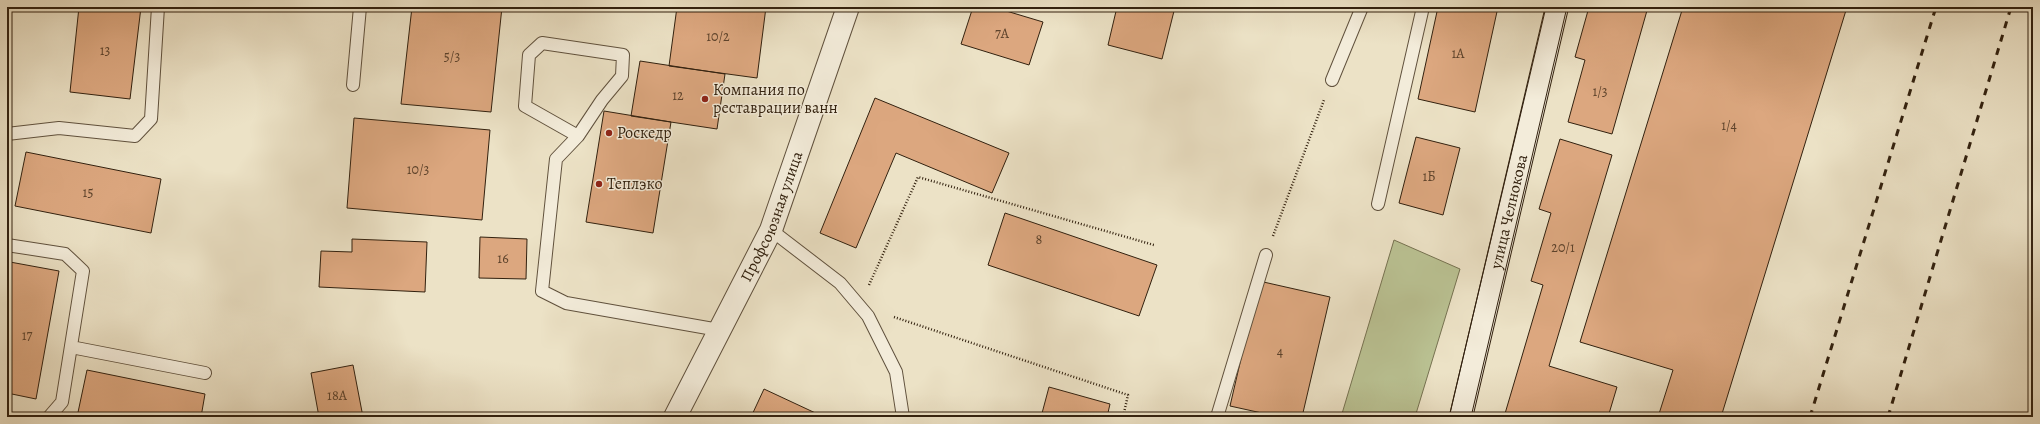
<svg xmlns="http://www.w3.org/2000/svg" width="2040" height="424" viewBox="0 0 2040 424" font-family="Alegreya,serif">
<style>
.green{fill:#bac293;stroke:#767251}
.building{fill:#dca77f;stroke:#32210f}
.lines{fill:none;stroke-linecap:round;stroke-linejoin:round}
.lane-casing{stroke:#60513d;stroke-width:14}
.street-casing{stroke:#60513d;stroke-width:24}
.secondary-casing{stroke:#32210f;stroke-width:24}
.path{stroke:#32210f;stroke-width:2.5;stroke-dasharray:1 2;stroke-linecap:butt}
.lane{stroke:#f3ecda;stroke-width:12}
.street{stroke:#f3ecda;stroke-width:22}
.secondary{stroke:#f3ecda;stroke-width:22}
.tram{stroke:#32210f;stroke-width:1}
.rail{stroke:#32210f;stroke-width:3;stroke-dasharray:7 7;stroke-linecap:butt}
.poi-dot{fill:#8f2418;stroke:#f3ecda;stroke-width:1.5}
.labels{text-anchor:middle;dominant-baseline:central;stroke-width:3;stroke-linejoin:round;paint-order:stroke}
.number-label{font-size:14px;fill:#5c422b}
.poi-label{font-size:16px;fill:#32210f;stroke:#f3ecda;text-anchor:start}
.street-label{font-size:16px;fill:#32210f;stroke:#f3ecda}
</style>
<rect width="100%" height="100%" fill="#ece2c6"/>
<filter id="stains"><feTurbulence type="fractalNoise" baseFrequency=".005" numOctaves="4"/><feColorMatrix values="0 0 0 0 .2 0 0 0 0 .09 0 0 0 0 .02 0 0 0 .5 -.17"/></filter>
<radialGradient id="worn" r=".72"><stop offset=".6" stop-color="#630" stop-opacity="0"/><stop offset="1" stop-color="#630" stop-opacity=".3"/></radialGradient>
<path class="green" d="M1394 240 1460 269 1415 417H1341Z"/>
<path class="building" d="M79 7H141L130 99 70 92Z
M412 7H502L491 112 401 104Z
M677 7H766L757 78 669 66Z
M973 7H993L1043 22 1029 65 961 44Z
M1117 7H1175L1162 59 1108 45Z
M1438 7H1498L1475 112 1418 99Z
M1589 7H1648L1612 134 1568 122 1585 60 1575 57Z
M1683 7H1847L1721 417H1658L1673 370 1580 342Z
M640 61 725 74 717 129 631 116Z
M875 98 1009 153 992 193 896 153 856 248 820 233Z
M604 111 671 122 653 233 586 222Z
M354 118 490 130 482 220 347 208Z
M1416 137 1460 148 1443 215 1399 203Z
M1560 139 1612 155 1549 366 1617 387 1608 417H1504L1543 285 1531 281 1551 213 1539 209Z
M26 152 161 179 151 233 15 206Z
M1005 213 1157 265 1139 316 988 265Z
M480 237 527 239 526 279 479 278Z
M352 239 427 242 425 292 319 287 321 251 352 252Z
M10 262 59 271 36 399 7 393V277Z
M1259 281 1330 297 1302 417H1280L1230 406Z
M353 365 363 417H319L311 373Z
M87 370 205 394 201 417H77Z
M1049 387 1110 404 1107 417H1041Z
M764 389 824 417H751Z"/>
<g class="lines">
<defs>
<path id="lane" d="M1332 80 1362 7
M353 85 360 7
M7 134 59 128 135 136 151 119 158 7
M578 136 525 106 529 55 542 43 623 55 622 76 602 100 578 136 556 159 542 291 566 303 719 330
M1378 204 1423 7
M771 230 840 283 868 316 896 372 903 417
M7 245 65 254 83 271 62 402 49 417
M71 347 205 373
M1217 417 1266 255"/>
<g id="street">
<path id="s1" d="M675 417 771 230 848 7"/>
</g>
<g id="secondary">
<path id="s2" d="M1461 417 1557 7"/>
</g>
</defs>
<use href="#lane" class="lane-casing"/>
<use href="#street" class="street-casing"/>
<use href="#secondary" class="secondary-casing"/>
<path class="path" d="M1273 236 1324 100
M869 285 918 177 1154 245
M894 317 1128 395 1123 417"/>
<use href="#lane" class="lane"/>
<use href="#street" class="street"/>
<use href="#secondary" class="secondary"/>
<path class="tram" d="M1449 417 1546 7
M1471 417 1567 7"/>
<path class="rail" d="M1810 417 1936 7
M1888 417 2011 7"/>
</g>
<g class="poi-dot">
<circle cx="705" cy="99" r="4"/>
<circle cx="609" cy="133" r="4"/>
<circle cx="599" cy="184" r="4"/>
</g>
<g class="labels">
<g class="number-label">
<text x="1002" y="33">7А</text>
<text x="718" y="36">10/2</text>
<text x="105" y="50">13</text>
<text x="1458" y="53">1А</text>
<text x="452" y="56">5/3</text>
<text x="1600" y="91">1/3</text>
<text x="678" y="95">12</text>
<text x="1729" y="125">1/4</text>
<text x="418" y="169">10/3</text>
<text x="1429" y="176">1Б</text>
<text x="88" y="192">15</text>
<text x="1039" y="239">8</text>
<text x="1563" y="247">20/1</text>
<text x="503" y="258">16</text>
<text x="27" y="335">17</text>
<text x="1280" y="351">4</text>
<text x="337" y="395">18А</text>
</g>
<g class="poi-label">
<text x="713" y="90">Компания по<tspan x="713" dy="18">реставрации ванн</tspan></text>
<text x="617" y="133">Роскедр</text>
<text x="607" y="184">Теплэко</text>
</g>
<g class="street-label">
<text stroke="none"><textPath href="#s2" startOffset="211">улица Челнокова</textPath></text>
<text stroke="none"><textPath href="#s1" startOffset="223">Профсоюзная улица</textPath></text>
</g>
</g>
<rect width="2040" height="424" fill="none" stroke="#ece2c6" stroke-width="24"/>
<rect x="8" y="8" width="2024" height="408" fill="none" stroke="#32210f" stroke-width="2"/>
<rect x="12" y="12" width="2016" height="400" fill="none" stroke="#32210f"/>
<rect width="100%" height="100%" filter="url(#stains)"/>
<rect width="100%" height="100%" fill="url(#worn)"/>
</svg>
